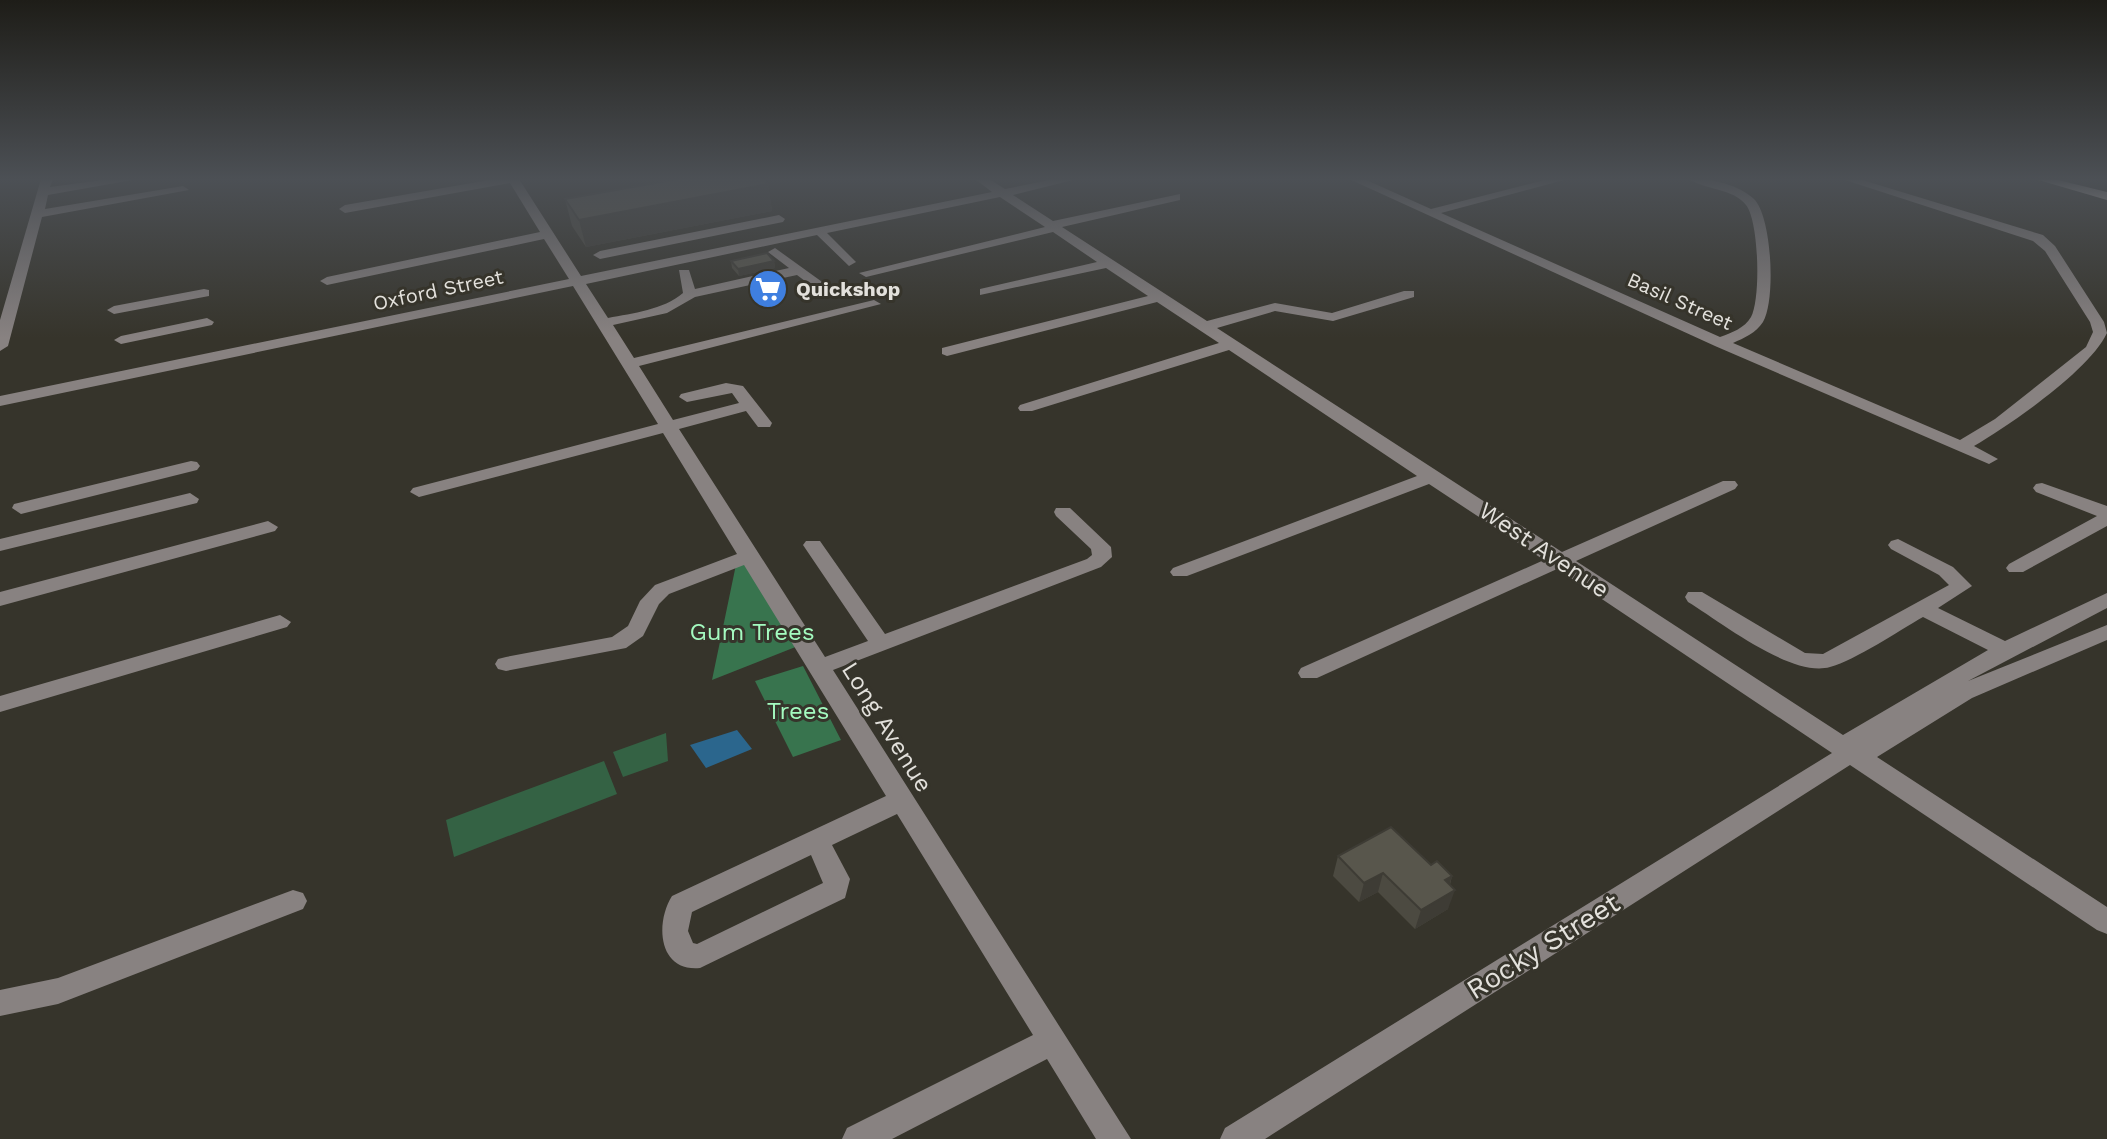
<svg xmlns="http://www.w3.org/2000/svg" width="2107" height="1139" viewBox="0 0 2107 1139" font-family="'Work Sans',sans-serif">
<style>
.green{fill:#346244}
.forest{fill:#38744e}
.water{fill:#2b668d}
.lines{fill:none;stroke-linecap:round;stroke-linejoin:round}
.minor{fill:#888281;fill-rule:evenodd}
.major{fill:#dcd1ce;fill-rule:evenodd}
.wall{fill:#4c4a41}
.shaded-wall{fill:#3e3c35}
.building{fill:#58564c;stroke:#3e3c35;stroke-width:2}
.labels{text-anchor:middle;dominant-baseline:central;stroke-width:6;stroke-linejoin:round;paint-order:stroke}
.far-poi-label{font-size:20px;font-weight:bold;fill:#e3e1dc;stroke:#36342b;text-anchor:start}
.far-street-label{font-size:20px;fill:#e3e1dc;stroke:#36342b}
.street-label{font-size:24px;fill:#e3e1dc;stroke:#36342b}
.park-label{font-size:24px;fill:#a4fbc0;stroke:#36342b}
.near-street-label{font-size:28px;fill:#e3e1dc;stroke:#36342b}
</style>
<rect width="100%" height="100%" fill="#36342b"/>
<path class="green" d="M666 733 668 761 623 777 613 752Z
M604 761 617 794 454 857 446 820Z"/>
<path class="forest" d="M738 555 798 646 712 680Z
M803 666 841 740 793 757 755 681Z"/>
<path class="water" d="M737 730 752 749 706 768 690 745Z"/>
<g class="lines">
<path class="minor" d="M41 179H53L50 187 110 179H138L48 195 45 209 183 186 189 190 42 217 8 346 0 351V320Z
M495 179H519L581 276 992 192 975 179H989L1005 189 1055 179H1077L1013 195 1053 221 1180 194V200L1062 227 1207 321 1275 303 1332 313 1404 291H1414V297L1333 321 1275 311 1217 328 1562 552 1723 481H1735L1738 485 1735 489 1576 561 1843 735 1988 650 1923 617C1898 631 1856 660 1830 667 1791 678 1721 622 1688 602L1685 597 1688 592H1702L1805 653 1823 654 1949 585 1939 575 1891 549 1888 545 1891 541 1898 539 1953 567 1972 586 1938 608 2005 641 2107 593V608L1968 681 2107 625V640L1972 698 1877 757 2107 907V934L2097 930 1850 765 1265 1139H1220L1225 1128 1832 753 1557 569 1317 678H1301L1298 673 1301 668 1544 560 1429 484 1187 576H1173L1170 572 1173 568 1417 476 1229 350 1032 411H1020L1018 408 1020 405 1219 343 1157 302 947 356 942 354V348L1148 296 1106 268 980 295V289L1097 262 1053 232 866 277 859 273 1045 227 1000 197 827 233 856 262 849 266 817 235 586 284 608 318C633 313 663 310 683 293L679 270H689L695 289 789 268 768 252 775 248 825 284 813 287 797 275 695 297 667 313 613 325 634 358 874 300 881 304 639 366 673 420 739 403 732 393 687 402 679 397 681 394 726 383 743 386 772 423 770 427H758L746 411 679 429 825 657 868 641 803 545 806 541H820L885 634 1087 559 1092 555 1091 549 1056 516 1054 512 1056 508H1070L1111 547 1112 557 1101 567 833 670 1131 1139H1096L1047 1059 892 1139H842L847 1128 1033 1035 897 814 832 845 850 879 845 898 700 968C658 972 655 923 672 896L886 796 744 565 669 594 659 604 643 636 626 648 506 671 498 669 495 664 498 659 506 657 612 637 628 626 640 601 655 585 737 554 663 433 419 497 410 492 413 488 658 424 573 286 0 406V396L569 279 544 239 327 285 320 281 327 277 540 232 510 183 345 213 339 209 345 205ZM811 855 823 883 697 944 693 943 688 931 692 912Z
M1349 179H1364L1431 209 1549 179H1568L1441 213 1720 337C1731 333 1745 328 1751 317 1761 299 1759 221 1746 205 1733 188 1705 190 1689 179 1710 178 1738 184 1754 199 1772 217 1776 300 1763 322 1756 333 1744 338 1733 343L1960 440 1995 419 2086 347 2093 332 2090 322 2045 251 2033 241 1842 179H1859L2043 235 2055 246 2104 322 2107 333C2089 371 2011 424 1974 446L1998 459 1989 464 1715 346Z
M779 215 785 219 783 222 600 259 593 255 600 251Z
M204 289 209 290V296L114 314 107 310 114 306Z
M207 318 214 322 212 325 121 344 114 340 121 336Z
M191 461 197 462 200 466 197 470 21 514 12 508 14 504Z
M2042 483 2107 506V526L2023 572H2009L2006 568 2009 564 2097 516 2036 492 2033 488 2036 484Z
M190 493 199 499 197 503 0 551V539Z
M268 521 278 527 275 531 0 606V592Z
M280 615 291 622 287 627 0 712V696Z
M293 890 303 893 307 901 303 909 58 1004 0 1016V990L58 978Z"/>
<path class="major" d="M2035 179H2054L2107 192V200Z"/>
</g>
<path class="wall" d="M768 184 772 211 586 247 572 226 565 199Z
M731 261H774L775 268 739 276 732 268Z
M1338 856 1452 876 1450 885 1448 909 1415 929 1378 892 1359 902 1333 876Z"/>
<path class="shaded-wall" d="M768 184 772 211 586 247 579 220Z
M774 261 775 268 739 276 738 269Z
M1383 873 1378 892 1359 902 1364 883Z
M1452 876 1446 895 1455 890 1448 909 1415 929 1421 910 1445 880Z"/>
<path class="building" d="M678 179H762L768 184 579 220 565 199Z
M767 253 774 261 738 269 731 261Z
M1391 827 1431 865 1437 861 1452 876 1445 880 1455 890 1421 910 1383 873 1364 883 1338 856Z"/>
<linearGradient id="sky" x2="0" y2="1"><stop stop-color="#1e1d18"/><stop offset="0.53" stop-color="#4c5055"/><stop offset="1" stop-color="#4c5055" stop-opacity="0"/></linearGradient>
<rect width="2107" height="338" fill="url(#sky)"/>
<defs>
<symbol id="supermarket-disc" viewBox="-11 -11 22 22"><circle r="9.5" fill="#3f7fe0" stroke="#36342b"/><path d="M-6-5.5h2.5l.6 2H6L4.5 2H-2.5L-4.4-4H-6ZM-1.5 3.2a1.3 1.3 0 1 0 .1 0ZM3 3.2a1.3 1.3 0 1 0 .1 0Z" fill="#fff"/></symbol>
</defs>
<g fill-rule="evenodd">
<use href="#supermarket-disc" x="746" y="267" width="44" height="44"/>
</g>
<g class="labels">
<g class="far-poi-label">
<text x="796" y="289">Quickshop</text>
</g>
<g class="far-street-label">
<text transform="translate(438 290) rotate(-12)">Oxford Street</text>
<text transform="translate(1680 301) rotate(24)">Basil Street</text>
</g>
<g class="street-label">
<text transform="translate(1544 550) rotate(34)">West Avenue</text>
<text transform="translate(887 727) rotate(58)">Long Avenue</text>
</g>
<g class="park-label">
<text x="752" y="632">Gum Trees</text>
<text x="798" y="711">Trees</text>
</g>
<g class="near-street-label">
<text transform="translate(1543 946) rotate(-32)">Rocky Street</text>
</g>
</g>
</svg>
